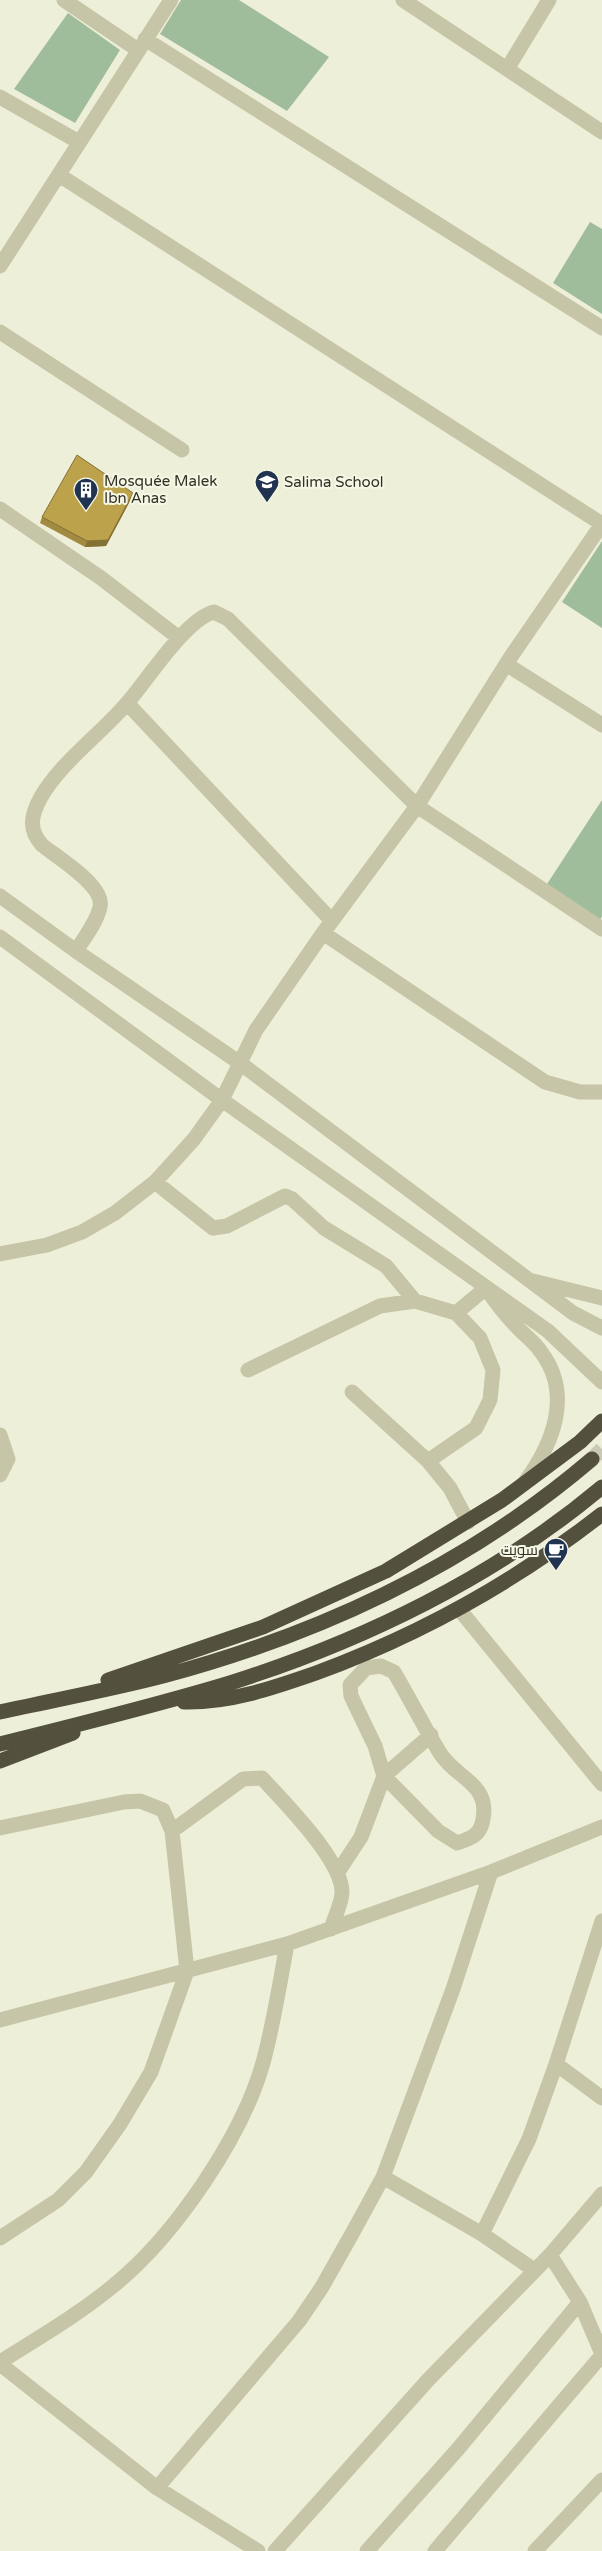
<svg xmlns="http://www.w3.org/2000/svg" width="602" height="2551" viewBox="0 0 602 2551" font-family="'Varela Round',Cairo,sans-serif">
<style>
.green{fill:#9fbc9b}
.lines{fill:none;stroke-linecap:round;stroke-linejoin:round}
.highway-tunnel{stroke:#c9c9b5;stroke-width:15;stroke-dasharray:15 8;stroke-linecap:butt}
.minor{stroke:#c6c5a7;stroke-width:15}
.highway{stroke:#53503e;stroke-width:15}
.wall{fill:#a28b40}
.shaded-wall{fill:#847134}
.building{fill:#bca24a;stroke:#847134}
.labels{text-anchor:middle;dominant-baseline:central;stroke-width:4;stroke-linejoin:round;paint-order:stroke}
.poi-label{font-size:15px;fill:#333127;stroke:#f6f7e5;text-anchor:start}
</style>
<rect width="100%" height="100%" fill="#eeefd9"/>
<path class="green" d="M181 0H239L329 57 287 111 160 34Z
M68 13 120 50 75 123 14 89Z
M590 222 602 229V314L553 283Z
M602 541V628L562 602Z
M602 800V916L600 920 547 884Z"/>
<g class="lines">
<path class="highway-tunnel" d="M592 1459 602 1449"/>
<path class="minor" d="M64 0 138 50
M403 0 602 132
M145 39 602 328
M507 69 549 0
M0 97 79 142
M0 266 171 0
M0 332 182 450
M0 509 101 578 179 638
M506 664 602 725
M127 703 332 921
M0 896 76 951 240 1063 573 1313 602 1328
M323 933 545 1082 580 1092H602
M0 937 222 1100 548 1331 602 1382
M76 951C84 938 97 922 100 907 105 886 58 858 42 845 28 829 31 815 41 797 60 763 103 732 128 702 148 679 186 619 214 612L228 619 417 806 602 929
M155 1182 213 1228 227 1226 285 1196 292 1199 324 1228 386 1266 415 1301
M0 1254 47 1245 82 1232 115 1213 155 1182 194 1139 222 1100 256 1030 323 933 417 806 510 658 602 524 59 175
M533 1281 602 1298
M456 1313 486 1288C496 1303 507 1317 520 1330 527 1337 535 1343 541 1352 573 1394 553 1444 525 1482
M248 1370 380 1306 415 1301 456 1313 480 1338 493 1370 490 1400 476 1428 428 1461
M352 1392 428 1461 450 1488 468 1522
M0 1435 8 1459 0 1475
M459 1609 602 1784
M381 1666 394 1672C410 1699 424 1727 440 1753 455 1778 490 1783 483 1819 481 1835 471 1838 457 1843L438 1831 384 1776 375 1746 351 1696 350 1685 366 1668Z
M0 1828 124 1802 140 1801 163 1810 172 1831 187 1971 151 2072 120 2124 86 2172 58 2200 0 2238
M172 1831 243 1779 262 1778C284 1802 342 1860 342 1892 342 1903 334 1918 331 1929
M338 1872 361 1837 384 1776 431 1735
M602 1921 556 2064 602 2098
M0 2020 287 1944 491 1872 602 1827
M383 2177 482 2234
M550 2255 580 2302 602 2354
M534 2270 482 2234 529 2139 556 2064
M0 2362C38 2338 78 2315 113 2286 174 2237 244 2135 264 2059 274 2021 280 1982 287 1944
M0 2364 157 2488 258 2551
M157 2488 299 2321 322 2287 353 2232 383 2177 453 1989 491 1872
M275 2551 428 2380 550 2255 602 2194
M367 2551 458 2449 580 2302
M435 2551 602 2355
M535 2551 602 2480"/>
<path class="highway" d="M108 1680 263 1627 386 1571 502 1500 580 1442 602 1421
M184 1702C230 1703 273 1688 316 1673 419 1635 515 1582 602 1514
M0 1712C54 1700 109 1690 163 1676 320 1634 468 1565 592 1459
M0 1744C77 1725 154 1706 230 1683 363 1641 495 1577 602 1487
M0 1761 73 1733"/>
</g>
<path class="wall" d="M131 499 106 546 85 547 40 523 42 517Z"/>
<path class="shaded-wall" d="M133 493 131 499 106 546 85 547 87 541Z"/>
<path class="building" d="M77 455 133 493 108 540 87 541 42 517Z"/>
<defs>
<symbol id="school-pin" viewBox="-11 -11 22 30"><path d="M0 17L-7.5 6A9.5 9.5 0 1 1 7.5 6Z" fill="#203451" stroke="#f6f7e5"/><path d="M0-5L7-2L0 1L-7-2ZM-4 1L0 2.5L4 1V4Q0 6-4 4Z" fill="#fff"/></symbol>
<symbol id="building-pin" viewBox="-11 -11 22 30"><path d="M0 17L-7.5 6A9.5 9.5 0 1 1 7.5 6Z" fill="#203451" stroke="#f6f7e5"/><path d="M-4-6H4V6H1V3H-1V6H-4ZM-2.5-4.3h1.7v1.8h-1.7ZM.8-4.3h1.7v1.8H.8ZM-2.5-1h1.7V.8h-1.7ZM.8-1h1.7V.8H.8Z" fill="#fff"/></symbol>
<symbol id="cafe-pin" viewBox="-11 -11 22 30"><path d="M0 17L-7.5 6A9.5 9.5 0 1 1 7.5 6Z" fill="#203451" stroke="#f6f7e5"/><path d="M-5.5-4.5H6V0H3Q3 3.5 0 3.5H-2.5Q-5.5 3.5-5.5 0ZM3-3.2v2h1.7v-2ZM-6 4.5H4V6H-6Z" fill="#fff"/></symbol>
</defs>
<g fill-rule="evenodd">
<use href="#school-pin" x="253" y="468" width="28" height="38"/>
<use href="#building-pin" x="72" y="476" width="28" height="38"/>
<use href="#cafe-pin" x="542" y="1536" width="28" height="38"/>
</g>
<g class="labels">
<g class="poi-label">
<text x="104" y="481">Mosquée Malek<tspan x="104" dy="17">Ibn Anas</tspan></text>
<text x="284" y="482">Salima School</text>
<text x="538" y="1550" text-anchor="end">سويت</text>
</g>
</g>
</svg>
